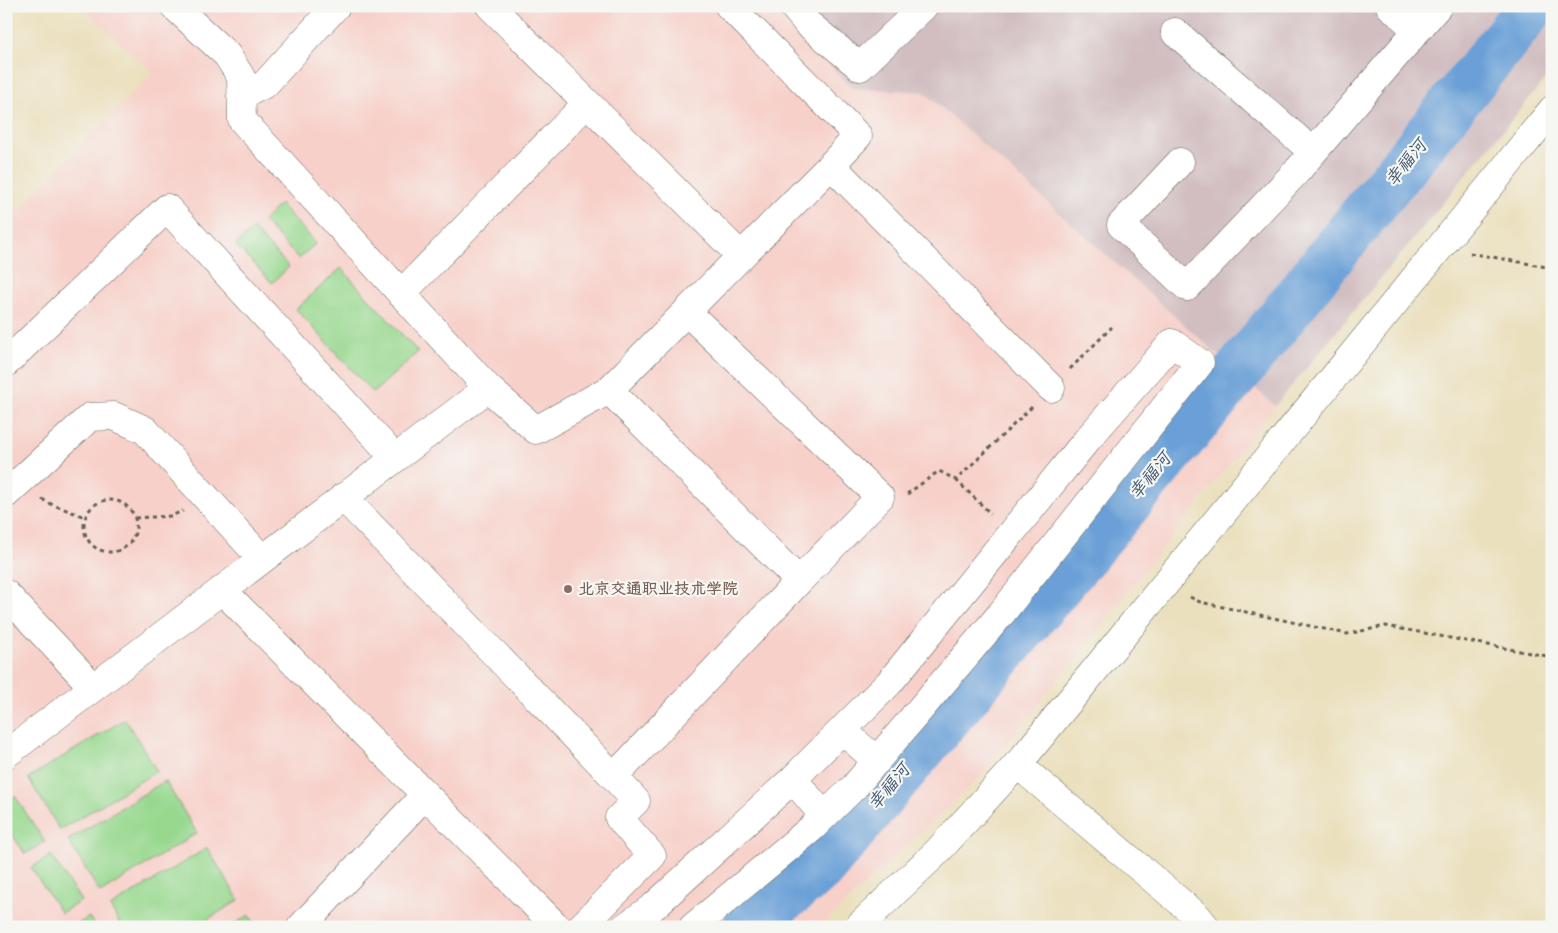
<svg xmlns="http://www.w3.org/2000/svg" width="1558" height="933" viewBox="0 0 1558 933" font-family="'Architects Daughter','LXGW WenKai TC',sans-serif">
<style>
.built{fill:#f7d0c9}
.industrial{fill:#d2bec1}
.green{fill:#97d88e;stroke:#5a7a55}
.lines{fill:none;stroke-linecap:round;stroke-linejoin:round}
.river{stroke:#6aa0d7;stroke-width:49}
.minor-casing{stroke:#646155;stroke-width:29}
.path{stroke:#646155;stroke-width:3;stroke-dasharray:4 4;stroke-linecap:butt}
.minor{stroke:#fff;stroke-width:28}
.education-dot{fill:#8d6e63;stroke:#f6f6f2;stroke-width:2}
.labels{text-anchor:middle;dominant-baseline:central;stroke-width:4.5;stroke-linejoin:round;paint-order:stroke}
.education-label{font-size:16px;font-weight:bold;fill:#785e54;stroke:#f6f6f2;text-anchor:start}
.water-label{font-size:18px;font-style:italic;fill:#3f5770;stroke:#f6f6f2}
</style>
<rect width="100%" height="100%" fill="#f6f6f2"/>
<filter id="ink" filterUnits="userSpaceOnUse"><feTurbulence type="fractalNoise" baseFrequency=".02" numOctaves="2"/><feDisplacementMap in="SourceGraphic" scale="10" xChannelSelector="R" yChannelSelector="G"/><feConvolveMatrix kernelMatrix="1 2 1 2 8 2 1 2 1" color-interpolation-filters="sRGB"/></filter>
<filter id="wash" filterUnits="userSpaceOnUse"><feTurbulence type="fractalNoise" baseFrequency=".0096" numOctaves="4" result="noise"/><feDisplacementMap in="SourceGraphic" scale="20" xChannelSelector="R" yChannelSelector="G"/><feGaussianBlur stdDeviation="1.12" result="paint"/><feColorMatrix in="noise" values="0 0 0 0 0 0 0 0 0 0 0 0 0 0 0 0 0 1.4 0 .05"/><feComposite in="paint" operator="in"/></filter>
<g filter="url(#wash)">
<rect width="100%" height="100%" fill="#ebe0be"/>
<path class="built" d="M81 6H771L852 88 924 92 1275 406 985 772 820 927H6V222L153 73Z"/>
<path class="industrial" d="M771 6H1552V71L1275 406 924 92 852 88Z"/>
<path class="green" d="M280 204 316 243 299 259 263 221Z
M253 229 289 267 272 283 236 245Z
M341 268 418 352 373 393 296 309Z
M125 719 157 771 60 830 28 778Z
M165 781 197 833 100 893 68 840Z
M15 796 45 842 25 854 6 825V802Z
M207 848 239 900 195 927H122L110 907Z
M51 855 81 901 61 913 31 868Z
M249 915 256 927H230Z
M89 917 96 927H73Z"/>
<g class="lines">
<path class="river" d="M747 927 820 869 1240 369 1532 6"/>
</g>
</g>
<g filter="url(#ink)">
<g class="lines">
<defs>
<path id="minor" d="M174 6 227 55 241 77 242 120 488 388
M490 6 741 256
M793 6 807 23 860 67 924 6
M1390 6 1417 30
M1175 32 1313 152
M241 96 265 84 336 6
M1180 162 1121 225 1187 287 1298 170 1438 6
M831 165 1051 388
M401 294 587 103
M687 312 880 497 799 581
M6 363 167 208 395 458
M6 494 90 417 114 416 145 430 262 559
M343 497 614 777 799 581 609 390
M222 590 557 927
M6 594 93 687
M842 730 877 761
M6 754 488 388 536 430 609 390 831 165 858 136 729 6
M1017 764 1198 917 1206 927
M793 779 824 816
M301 927 425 795
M581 927 652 856 619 818 636 801 614 777
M625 927 653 907 793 779 889 683 1086 441 1172 343 1200 363 1001 614 855 786 812 828 693 927
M858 927 937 852 1023 758 1552 110"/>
</defs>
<use href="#minor" class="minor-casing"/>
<path class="path" d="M1470 253 1552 268
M1070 369 1112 327
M956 480 991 514
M907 494 939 471 956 480 1032 407
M42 499 51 504 85 517
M84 526a26 26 0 1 1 52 0a26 26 0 1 1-52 0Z
M135 518 171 516 183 511
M1190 597 1200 602 1347 634 1386 626 1552 657"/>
<use href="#minor" class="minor"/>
</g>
</g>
<circle class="education-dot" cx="568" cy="589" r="5"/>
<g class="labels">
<g class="education-label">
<text x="578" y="589">北京交通职业技术学院</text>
</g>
<g class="water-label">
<text transform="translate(1406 163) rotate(-51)">幸福河</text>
<text transform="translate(1150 476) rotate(-50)">幸福河</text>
<text transform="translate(889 787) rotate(-50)">幸福河</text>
</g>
</g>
<rect width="1558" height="933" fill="none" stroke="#f6f6f2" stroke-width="25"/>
</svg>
